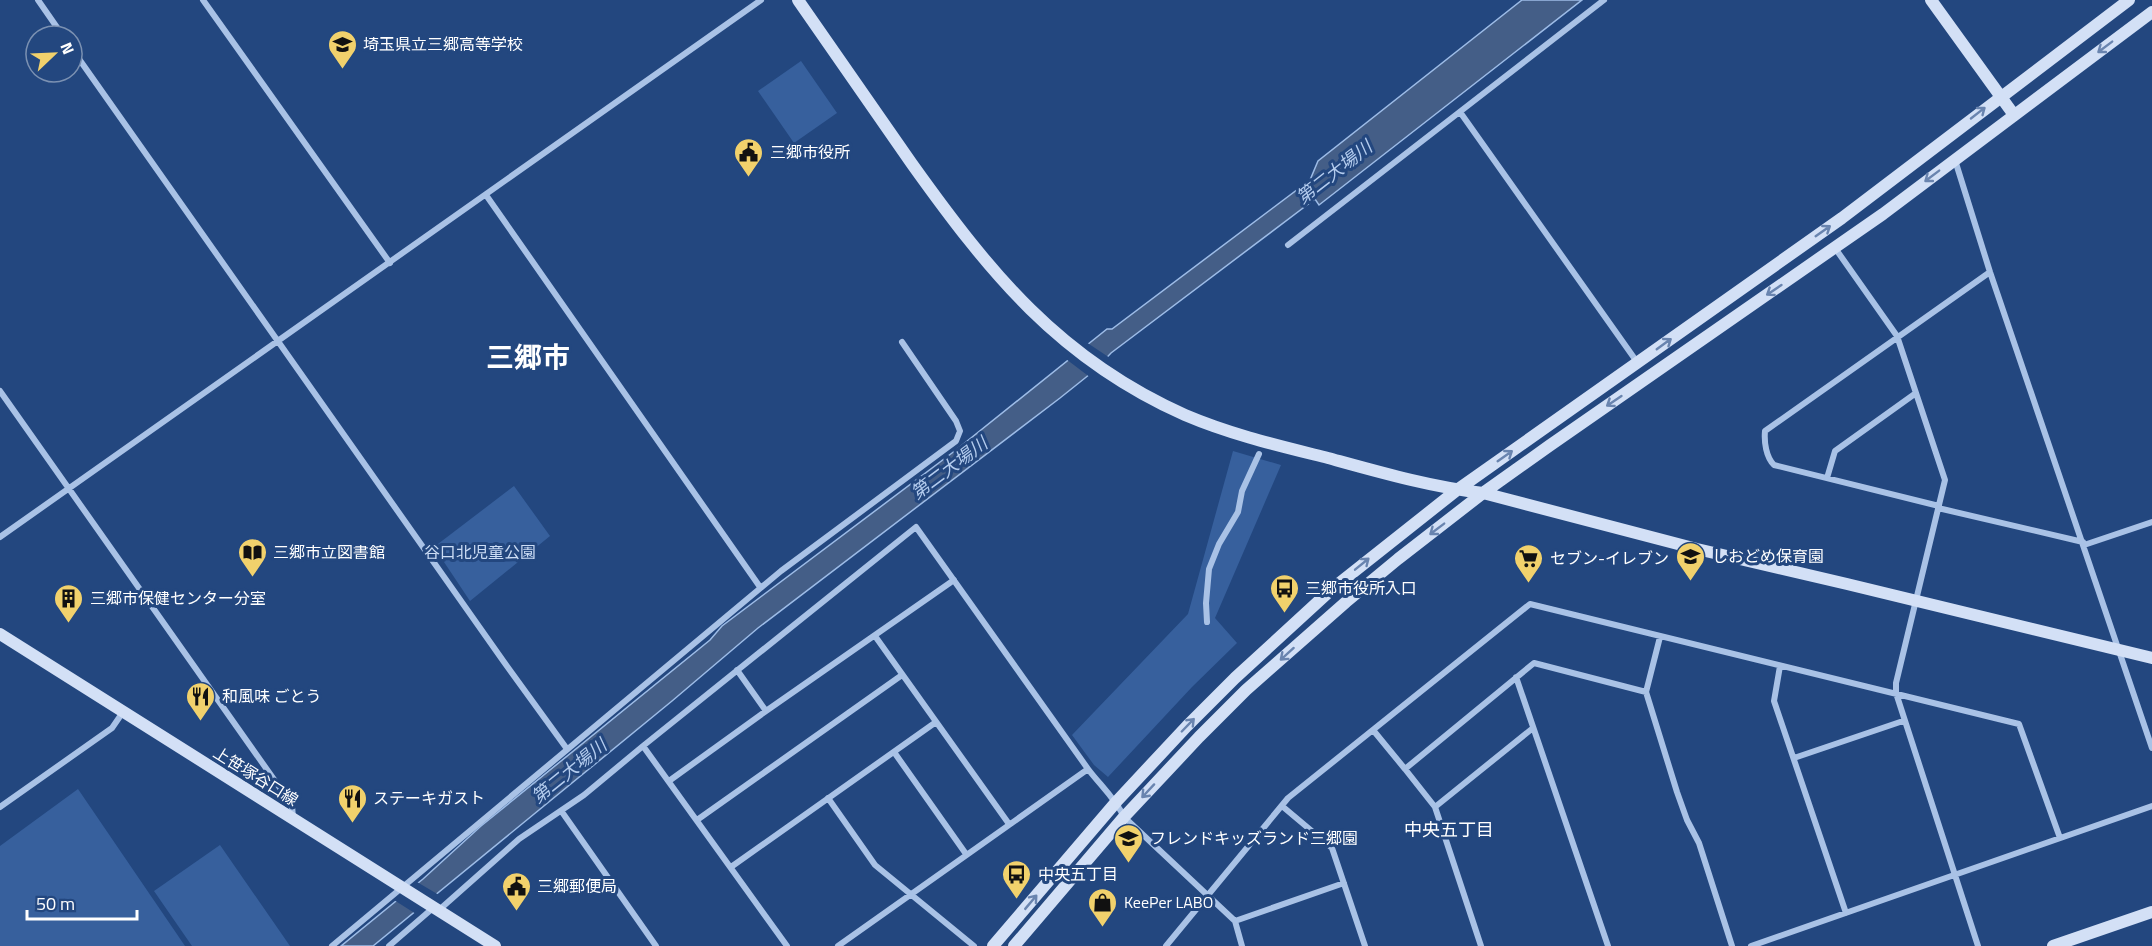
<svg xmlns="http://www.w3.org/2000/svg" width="2152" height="946" viewBox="0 0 2152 946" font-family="'Titillium Web','Noto Sans JP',sans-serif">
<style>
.green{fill:#37609d}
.water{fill:#445e87;stroke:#9dbce7;stroke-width:1.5}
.pier{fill:#23477f}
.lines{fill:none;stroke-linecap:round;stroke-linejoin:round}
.street{stroke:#a9c2e6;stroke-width:6}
.secondary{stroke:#d3e0f6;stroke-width:12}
.oneway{stroke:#6984af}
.labels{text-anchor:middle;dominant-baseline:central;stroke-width:6;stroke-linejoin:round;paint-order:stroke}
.poi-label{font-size:16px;fill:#fff;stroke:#23477f;text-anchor:start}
.park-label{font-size:16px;fill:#ccddf5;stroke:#23477f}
.street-label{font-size:16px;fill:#fff;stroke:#23477f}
.water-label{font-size:18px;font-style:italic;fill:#b4ccee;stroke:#23477f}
.neighbourhood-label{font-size:18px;fill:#fff;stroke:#23477f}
.town-label{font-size:28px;font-weight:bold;fill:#fff;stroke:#23477f}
</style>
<rect width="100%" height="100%" fill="#23477f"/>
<path class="green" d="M801 61 837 113 794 143 758 91Z
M1233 451 1281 465 1215 618 1237 643 1192 687 1108 777 1094 765 1072 735 1188 614Z
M514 486 550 536 470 601 434 547Z
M78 789 185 946H0V846Z
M220 845 290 946H192L154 891Z"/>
<path class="water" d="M1522 0H1582L1319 205 1315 199 1111 353 1095 370 1060 398 758 628 672 701 373 946H341L423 879 481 826 710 640 722 626 956 450 1107 329H1112L1310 180 1318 161Z"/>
<path class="pier" d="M1086 342 1110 358 1091 378 1066 359Z
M417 882 439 895 416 914 394 900Z"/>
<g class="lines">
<path class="street" d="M38 0 63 36
M203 0 390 263
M72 49 504 662 567 749
M1460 112 1637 362
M1955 160 1990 272 2152 748
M486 195 760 587
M1288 245 1604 0
M1835 248 1897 336 1945 480 1896 683V693L1978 946
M0 391 292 805 293 818
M1827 478 1835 451 1916 393
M1939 506 1774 465C1766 457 1764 442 1765 431L1990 272
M1938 508 2083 542
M0 537 761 0
M2084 545 2152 522
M1207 622 1206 603 1209 569 1219 544 1238 512 1242 491 1259 454
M875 636 1009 824
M1780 666 1774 701 1846 913
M737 670 766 711
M1516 677 1608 946
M1646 692 1660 637
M1373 730 1405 769
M643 746 916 527 1088 769C1100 785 1115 798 1124 817L1235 921 1242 946
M894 752 966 854
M1794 758 1903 721
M669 781 766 711 954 580
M828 798 875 865 974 946
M1282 806 1332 848 1365 946
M0 807 112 728 123 712
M1435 807 1533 728
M562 812 656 946
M697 820 902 675
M731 867 936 722
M439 910 519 839 584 795 643 746 787 946
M1235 921 1344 883
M332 946 781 571 956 441 960 431 956 421 902 342
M389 946 433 908
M838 946 1088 769
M1166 946 1288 798 1530 604 2019 724 2060 838
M1481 946 1435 807 1405 769 1534 663 1646 692 1677 792 1687 820 1699 843 1732 946
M1751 946 2152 806"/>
<path class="secondary" d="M798 0C836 55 874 110 912 164 990 273 1059 359 1185 415 1232 435 1280 446 1328 458 1379 472 1431 487 1483 493L1697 549 1847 584 2152 658
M1931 0 2014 115
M0 634 495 946
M993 946 1117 801 1187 726 1235 678 1332 589 1457 490 1842 218 2129 0
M1014 946 1124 817 1199 737 1246 690 1346 602 1398 559 1483 493 1549 446 1883 214 2152 12
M2053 946 2152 912"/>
</g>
<defs><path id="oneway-shaft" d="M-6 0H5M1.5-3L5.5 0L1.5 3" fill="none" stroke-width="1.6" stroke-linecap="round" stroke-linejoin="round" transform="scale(1.5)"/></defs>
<g class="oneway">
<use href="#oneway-shaft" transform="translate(2105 47) rotate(143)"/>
<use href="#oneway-shaft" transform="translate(1978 113) rotate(-38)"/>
<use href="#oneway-shaft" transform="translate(1932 176) rotate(143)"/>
<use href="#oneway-shaft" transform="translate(1823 231) rotate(-35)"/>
<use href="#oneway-shaft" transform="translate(1774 290) rotate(146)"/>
<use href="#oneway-shaft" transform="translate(1664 344) rotate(-36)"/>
<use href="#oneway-shaft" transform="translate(1614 401) rotate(146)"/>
<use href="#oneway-shaft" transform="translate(1505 456) rotate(-35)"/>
<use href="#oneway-shaft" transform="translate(1437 529) rotate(143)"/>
<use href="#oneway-shaft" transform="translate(1362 564) rotate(-39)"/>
<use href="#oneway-shaft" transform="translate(1287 654) rotate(138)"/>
<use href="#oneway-shaft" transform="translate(1188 725) rotate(-46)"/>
<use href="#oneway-shaft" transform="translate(1148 791) rotate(133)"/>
<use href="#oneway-shaft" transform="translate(1031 902) rotate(-50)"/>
</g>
<defs>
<symbol id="school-pin" viewBox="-11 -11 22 30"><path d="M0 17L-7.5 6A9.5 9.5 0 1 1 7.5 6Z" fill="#f1d16c" stroke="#23477f"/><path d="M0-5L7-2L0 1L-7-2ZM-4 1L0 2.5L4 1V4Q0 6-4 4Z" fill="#111"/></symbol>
<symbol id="civic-pin" viewBox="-11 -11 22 30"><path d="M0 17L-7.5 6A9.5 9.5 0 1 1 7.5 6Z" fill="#f1d16c" stroke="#23477f"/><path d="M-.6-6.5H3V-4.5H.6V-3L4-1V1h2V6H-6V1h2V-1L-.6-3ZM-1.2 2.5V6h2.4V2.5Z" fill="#111"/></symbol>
<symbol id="library-pin" viewBox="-11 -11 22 30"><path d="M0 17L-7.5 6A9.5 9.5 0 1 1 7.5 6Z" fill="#f1d16c" stroke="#23477f"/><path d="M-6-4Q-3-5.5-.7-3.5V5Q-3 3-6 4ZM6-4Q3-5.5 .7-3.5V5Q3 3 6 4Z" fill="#111"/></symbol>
<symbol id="supermarket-pin" viewBox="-11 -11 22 30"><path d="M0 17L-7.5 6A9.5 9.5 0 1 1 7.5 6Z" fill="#f1d16c" stroke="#23477f"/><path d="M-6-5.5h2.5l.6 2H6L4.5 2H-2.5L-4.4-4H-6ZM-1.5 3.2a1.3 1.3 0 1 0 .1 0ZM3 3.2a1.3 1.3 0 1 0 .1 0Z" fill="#111"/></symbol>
<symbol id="bus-pin" viewBox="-11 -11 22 30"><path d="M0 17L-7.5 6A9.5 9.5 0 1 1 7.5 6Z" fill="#f1d16c" stroke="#23477f"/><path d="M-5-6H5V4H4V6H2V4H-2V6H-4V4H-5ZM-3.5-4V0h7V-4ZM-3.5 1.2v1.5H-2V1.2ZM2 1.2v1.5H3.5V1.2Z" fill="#111"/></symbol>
<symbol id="building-pin" viewBox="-11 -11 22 30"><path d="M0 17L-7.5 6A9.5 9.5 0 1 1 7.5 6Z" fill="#f1d16c" stroke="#23477f"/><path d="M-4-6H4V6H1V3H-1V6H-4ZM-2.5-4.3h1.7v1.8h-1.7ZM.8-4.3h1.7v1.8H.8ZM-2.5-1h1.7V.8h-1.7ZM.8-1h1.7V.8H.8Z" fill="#111"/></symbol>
<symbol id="restaurant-pin" viewBox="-11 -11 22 30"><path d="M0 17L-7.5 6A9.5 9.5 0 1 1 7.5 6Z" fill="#f1d16c" stroke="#23477f"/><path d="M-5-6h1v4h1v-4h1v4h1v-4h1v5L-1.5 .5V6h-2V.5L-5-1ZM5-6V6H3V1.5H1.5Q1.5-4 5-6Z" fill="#111"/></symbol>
<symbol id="shop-pin" viewBox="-11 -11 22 30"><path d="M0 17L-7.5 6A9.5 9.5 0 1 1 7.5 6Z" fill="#f1d16c" stroke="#23477f"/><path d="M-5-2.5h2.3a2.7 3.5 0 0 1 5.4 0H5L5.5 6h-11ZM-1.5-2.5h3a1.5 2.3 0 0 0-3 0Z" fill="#111"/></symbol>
</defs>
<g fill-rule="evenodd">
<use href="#school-pin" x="326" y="28" width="33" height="45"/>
<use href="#civic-pin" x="732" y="136" width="33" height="45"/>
<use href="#library-pin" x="236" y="536" width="33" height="45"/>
<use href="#school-pin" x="1674" y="540" width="33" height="45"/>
<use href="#supermarket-pin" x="1512" y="542" width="33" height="45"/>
<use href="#bus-pin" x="1268" y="572" width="33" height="45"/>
<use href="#building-pin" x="52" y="582" width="33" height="45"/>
<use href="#restaurant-pin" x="184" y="680" width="33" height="45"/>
<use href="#restaurant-pin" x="336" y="782" width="33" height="45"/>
<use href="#school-pin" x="1112" y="822" width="33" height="45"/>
<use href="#bus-pin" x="1000" y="858" width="33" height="45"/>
<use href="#civic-pin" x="500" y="870" width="33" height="45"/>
<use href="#shop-pin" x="1086" y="886" width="33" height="45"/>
</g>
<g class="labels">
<g class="poi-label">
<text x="363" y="44">埼玉県立三郷高等学校</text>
<text x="770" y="152">三郷市役所</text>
<text x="273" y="552">三郷市立図書館</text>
<text x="1712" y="556">しおどめ保育園</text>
<text x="1550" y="558">セブン-イレブン</text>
<text x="1305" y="588">三郷市役所入口</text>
<text x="90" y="598">三郷市保健センター分室</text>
<text x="222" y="696">和風味 ごとう</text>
<text x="373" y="798">ステーキガスト</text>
<text x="1150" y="838">フレンドキッズランド三郷園</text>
<text x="1038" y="874">中央五丁目</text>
<text x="537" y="886">三郷郵便局</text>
<text x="1124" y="902">KeePer LABO</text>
</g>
<g class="park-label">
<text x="480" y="552">谷口北児童公園</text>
</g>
<g class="street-label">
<text transform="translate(256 776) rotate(32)">上笹塚谷口線</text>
</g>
<g class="water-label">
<text transform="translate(1334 172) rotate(-38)">第二大場川</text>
<text transform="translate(949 468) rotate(-37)">第二大場川</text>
<text transform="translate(569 771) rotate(-39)">第二大場川</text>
</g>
<g class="neighbourhood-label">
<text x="1449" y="829">中央五丁目</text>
</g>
<g class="town-label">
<text x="528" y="356">三郷市</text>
</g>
</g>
<g transform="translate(54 54) rotate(67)"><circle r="28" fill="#23477f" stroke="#7b91b2" stroke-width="1.5"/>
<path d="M0-4.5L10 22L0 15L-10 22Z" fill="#f1d16c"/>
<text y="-9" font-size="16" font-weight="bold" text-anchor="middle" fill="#ffffff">N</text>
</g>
<path d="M27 910v9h110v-9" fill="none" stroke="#ffffff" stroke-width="3"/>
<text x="36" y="910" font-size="18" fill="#ffffff" stroke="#23477f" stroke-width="4.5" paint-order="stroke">50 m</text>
</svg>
